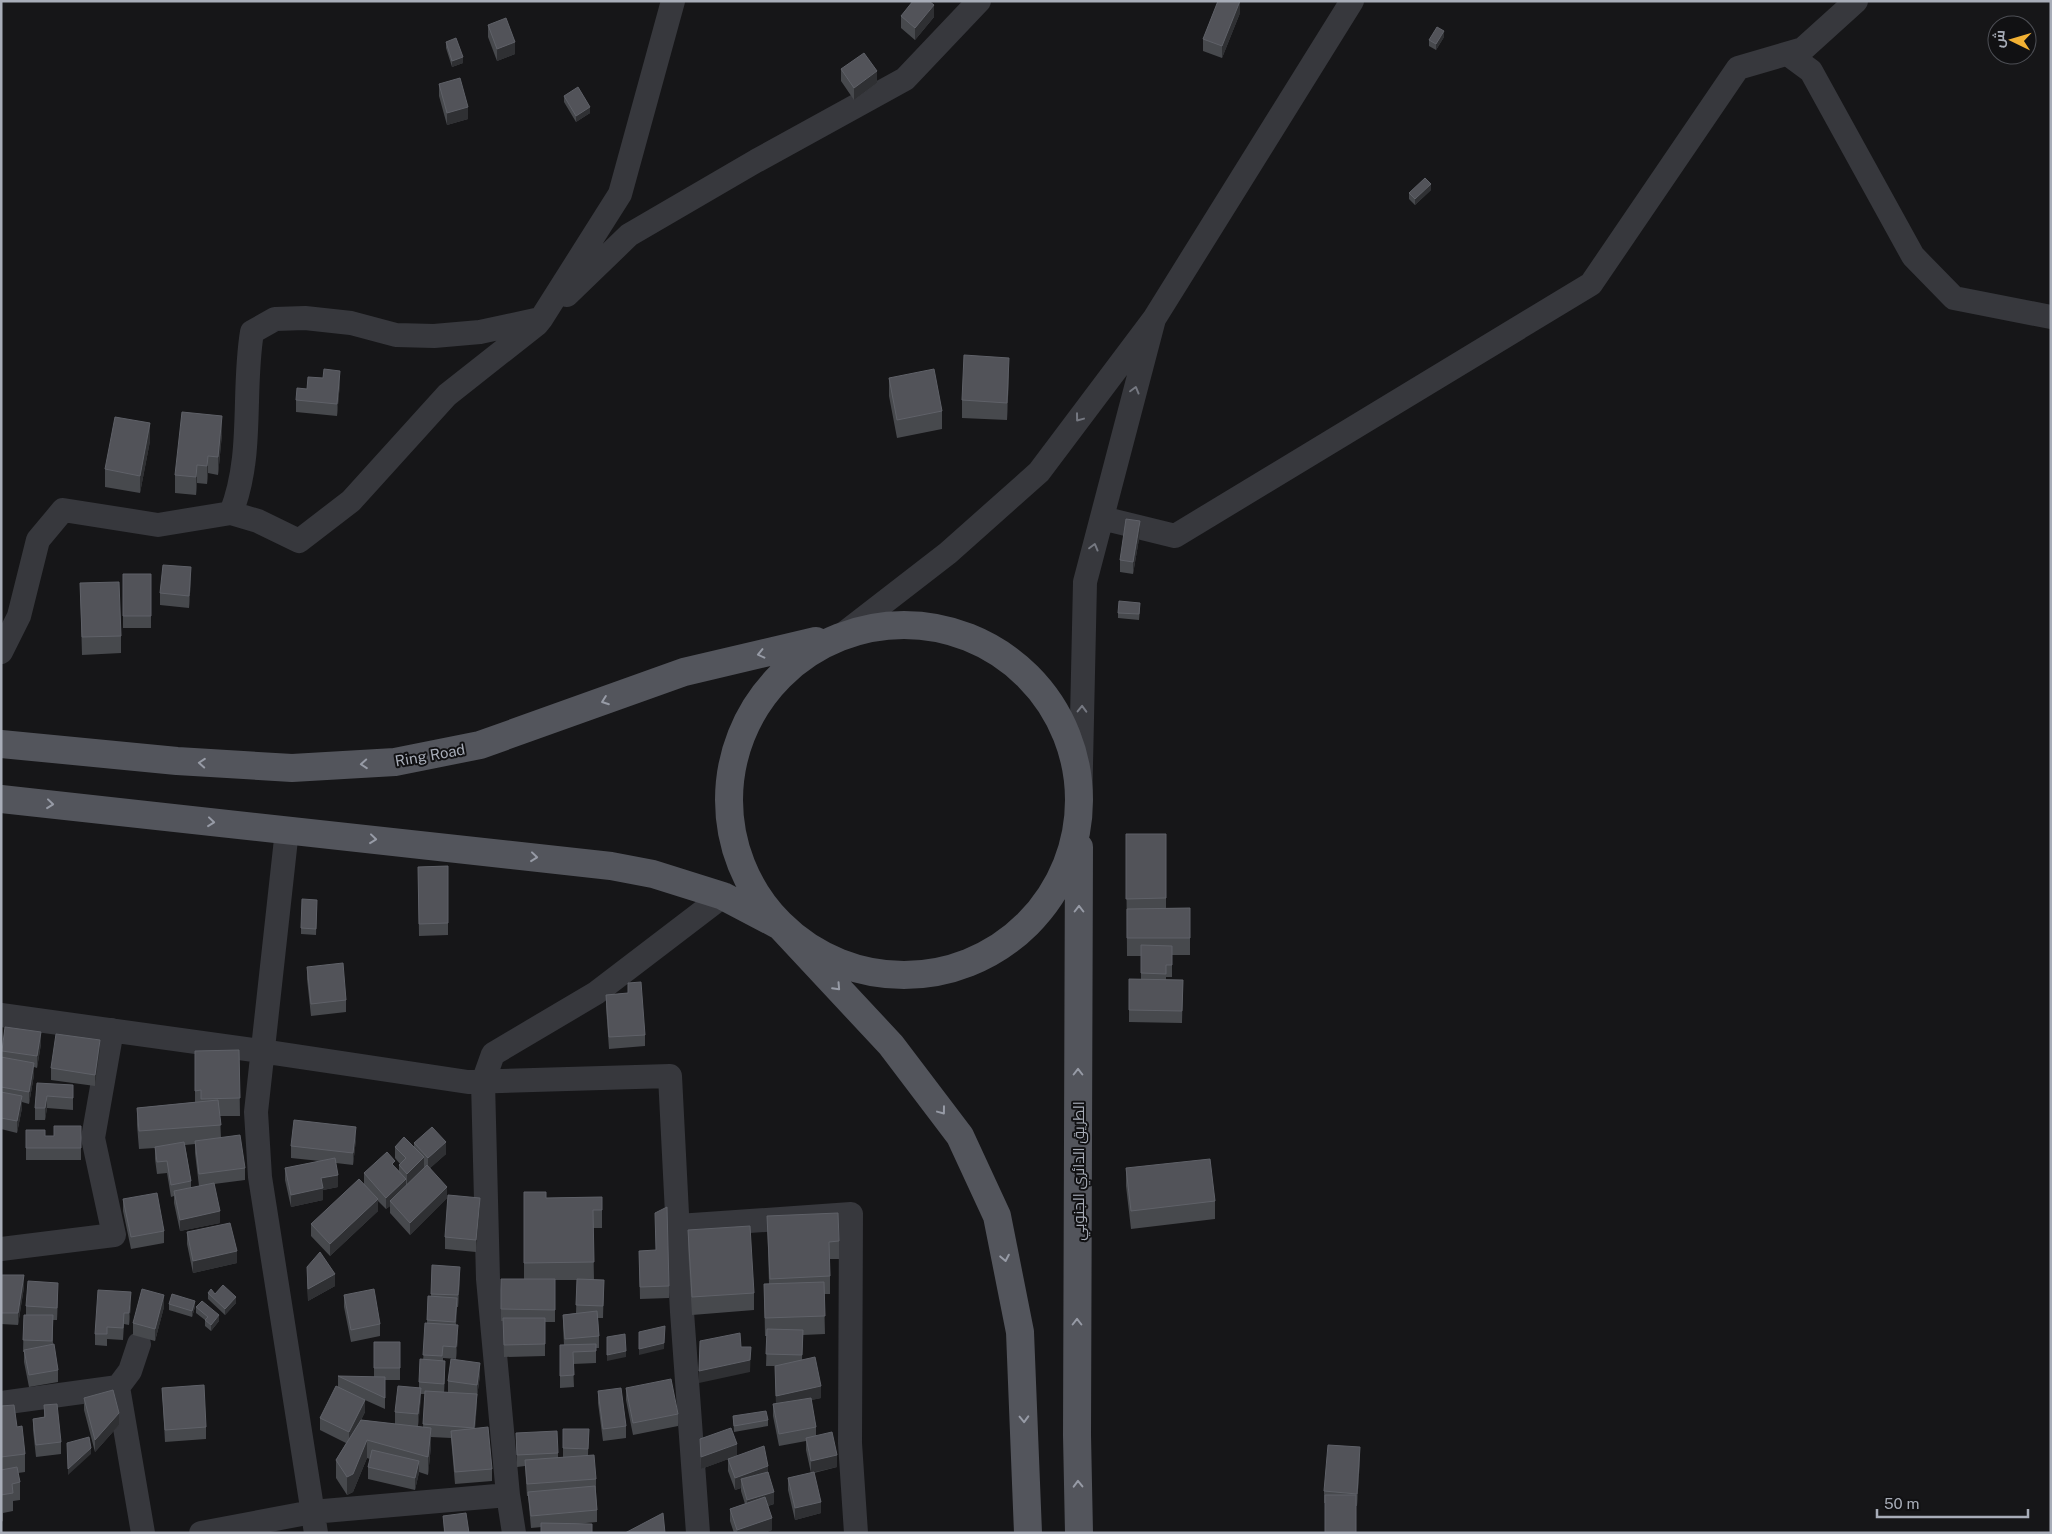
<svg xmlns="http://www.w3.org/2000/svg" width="2052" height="1534" viewBox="0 0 2052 1534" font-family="'Public Sans',Cairo,sans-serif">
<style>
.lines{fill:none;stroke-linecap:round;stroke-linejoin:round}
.minor{stroke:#37383d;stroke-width:24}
.major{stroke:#53555c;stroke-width:28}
.wall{fill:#47494d;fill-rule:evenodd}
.shaded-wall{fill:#2f3033}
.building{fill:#525359;stroke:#5f6168}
.oneway{stroke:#757881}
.oneway2{stroke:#979ba6}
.labels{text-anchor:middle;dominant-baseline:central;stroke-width:4;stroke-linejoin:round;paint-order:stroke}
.street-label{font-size:15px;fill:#a8adb8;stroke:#111113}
</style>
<rect width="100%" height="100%" fill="#161618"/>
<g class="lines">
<path class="minor" d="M1788 54 1811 71 1913 256 1954 298 2051 317
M567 295 629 235 756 161 905 79 979 1
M1154 319 1352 1
M231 513C254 455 242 392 252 332L275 319 305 318 351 323 396 335 434 336 480 332 540 319
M1102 518 1175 536 1591 284 1738 68 1803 49 1856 1
M842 635 948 553 1039 472 1154 319 1085 582 1080 810
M1 652 19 616 38 540 63 510 158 525 231 513 258 521 299 541 351 501 447 395 537 324 541 319 620 194 673 1
M287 830 256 1112 260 1177 316 1533
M1 1015 261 1051 468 1082 670 1076 682 1312 698 1533
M678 1226 851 1214 850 1443 856 1533
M1 1249 114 1235 93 1138 112 1030
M118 1387 130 1371 139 1344
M1 1403 118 1387 143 1533
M201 1533 312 1512 508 1495
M514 1533 508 1495 488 1279 483 1082 493 1054 596 993 723 896"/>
<path class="major" d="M729 800a175 175 0 1 1 350 0a175 175 0 1 1-350 0Z
M1 744 177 761 292 768 395 762 480 745 684 672 816 641
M1 799 611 866 653 874 723 896 780 926 891 1045 960 1136 997 1216 1020 1332 1028 1533
M1079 1533 1077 1435 1079 847"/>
</g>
<path class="wall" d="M1240 13 1222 58 1203 51V39Z
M901 16 934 17 915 40 901 28Z
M488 25 515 54 497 61 488 37Z
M1444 37 1436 50 1429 46V40Z
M446 42 463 63 452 67 446 48Z
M841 69 877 83 854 100 841 81Z
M439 84 468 119 447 125 439 96Z
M564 96 590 113 576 122 564 102Z
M1431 190 1415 205 1409 199V193Z
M1009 375 1007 420 962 418V400Z
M889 378 942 411V429L897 438 889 396Z
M340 383 337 416 296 412V400L307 389Z
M222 434 218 475 208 473 207 484 197 483 196 495 175 493V475Z
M150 441 140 493 105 487V469Z
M1140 533 1133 574 1120 572V560Z
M123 574H151V628H123Z
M191 579 189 608 160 605V593Z
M80 583 121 636V653L82 655Z
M1140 609 1139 620 1118 618V613Z
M1126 834H1166V908H1190V955H1172V977H1166V980H1183L1182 1023 1129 1022V979H1141V956H1127Z
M448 866V935L419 936 418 867Z
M317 906 316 935 301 934V928Z
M307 967 346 1000V1012L311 1016 307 979Z
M628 983 645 1035V1046L609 1049 606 1007V995L628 993Z
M41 1044 37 1068 34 1067V1075L29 1104 22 1102V1108L17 1133 1 1129 2 1051Z
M239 1050 240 1116H220L221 1138 245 1168V1180L214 1184 220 1223 180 1231 174 1203V1196L171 1197 167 1173 157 1174 155 1159V1148L139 1149 137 1125V1108L195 1102V1051ZM195 1144V1153L199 1186 191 1188V1181L185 1145Z
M100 1052 95 1086 51 1080V1068Z
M37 1083 73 1097V1110L47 1108 45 1120H35V1108Z
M81 1126V1160H26V1130L45 1136H54Z
M356 1139 353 1165 336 1163 338 1187 323 1190V1200L291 1207 285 1180V1168L320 1161 291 1158V1146Z
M414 1143 446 1154 430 1168 447 1198 410 1235 390 1213V1206L386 1209 378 1201V1211L330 1256 311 1236V1224L364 1184V1173L395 1167 399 1171V1165L400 1164 395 1158V1147H414Z
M1126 1168 1215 1201V1219L1131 1229 1126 1186Z
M524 1192 546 1198 602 1197V1228H593L594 1280H604L603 1318H598L599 1336V1348H596V1363L573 1364 574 1387 560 1388V1345H564L563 1326V1315L576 1313 577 1280H555V1322H545V1356L504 1357 503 1321H501V1279H524Z
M123 1199 164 1231V1243L131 1249 123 1211Z
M480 1210 476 1252 445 1249V1237Z
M767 1216 839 1241V1259H830V1294H824L825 1334 803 1335 802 1359 821 1398 811 1400 816 1427V1435L837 1467 814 1473 821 1513 795 1520 788 1490V1478L811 1473 806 1450V1441L779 1446 773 1416V1404H776L775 1366H766L767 1336H765L764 1284H769Z
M688 1230 754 1293V1310L692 1315 688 1248Z
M187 1232 237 1263 193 1273 187 1244Z
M639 1251 669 1286V1298L640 1299Z
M432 1265 460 1279 458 1307H457L456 1325 458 1337 456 1359 443 1358V1361L445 1373 444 1392H448V1381L480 1375 477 1397 475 1428 492 1469V1481L455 1484 451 1438 431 1437V1446L428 1475 419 1472 415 1490 368 1479V1467L370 1459 367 1458 353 1492 347 1495 336 1478V1460L346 1443 320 1430V1418L338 1387V1376L374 1377V1342H400V1380H385V1409L365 1400V1412L361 1420 395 1424V1412L419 1388V1382L423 1360 427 1323 428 1296H431ZM421 1394H425L423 1427 418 1426Z
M307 1267 335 1286 308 1301 307 1279Z
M1 1275 24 1287 18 1325 1 1324Z
M208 1293 215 1294 236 1303 225 1315 208 1299Z
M58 1294 57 1320H53V1345L58 1370V1382L29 1387 24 1362V1352H23L24 1315H26V1306Z
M344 1295 380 1324V1336L351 1342 344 1307Z
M131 1304 129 1325 124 1324 123 1340 107 1339V1346L95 1345V1334Z
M169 1304 195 1307 192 1317 169 1310Z
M164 1307 155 1341 133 1335V1323Z
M196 1307 219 1321 211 1331 205 1326V1320L196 1313Z
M162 1388 206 1427V1439L165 1442Z
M626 1388 678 1414V1426L633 1435 626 1400Z
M598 1391 626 1426V1438L603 1441 598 1403Z
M84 1398 119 1425 95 1452 84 1410Z
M44 1405 61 1442V1454L36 1457 33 1430V1419L44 1417Z
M1 1406 17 1427 25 1454V1472L18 1473 20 1482V1500L13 1501V1511L3 1513V1521L1 1522Z
M733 1416 768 1420V1426L734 1432Z
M563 1429H589L588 1455 596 1479V1491L597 1510V1522L531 1528 528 1496H527L525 1466 517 1467 516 1433 558 1453V1458L563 1457Z
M700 1439 768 1472 774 1504 768 1506 772 1530 764 1533H734L730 1521V1509L745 1504 741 1491V1488L735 1490 728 1471V1459L701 1469Z
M1360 1459 1357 1506 1324 1503V1491Z
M443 1516 469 1533H444Z"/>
<path class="shaded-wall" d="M1240 1V13L1222 58V46Z
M934 5V17L915 40V28Z
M1444 31V37L1436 50V44Z
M515 42V54L497 61V49Z
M463 57V63L452 67V61Z
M877 71V83L854 100V88Z
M468 107V119L447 125V113Z
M590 107V113L576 122V116Z
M1431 184V190L1415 205V199Z
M1009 358V375L1007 420V403Z
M340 371V383L337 416V404Z
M222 416V434L218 475V457Z
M150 423V441L140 493V476Z
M208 456V473L207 484V466Z
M197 465V483L196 495V477Z
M1140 521V533L1133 574V562Z
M191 567V579L189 608V596Z
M41 1032V1044L37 1068V1056Z
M100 1040V1052L95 1086V1075Z
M34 1063V1075L29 1104V1092Z
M22 1096V1108L17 1133V1121Z
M47 1096V1108L45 1120V1108Z
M356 1127V1139L353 1165V1153Z
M446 1142V1154L428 1170V1158Z
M424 1157V1169L407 1186V1174Z
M338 1175V1187L323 1190V1200L291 1207V1195L321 1178Z
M406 1179V1191L390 1201V1206L386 1209V1198Z
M447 1187V1198L410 1235V1223Z
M480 1198V1210L476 1252V1240Z
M378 1199V1211L330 1256V1244Z
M220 1211V1223L180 1231V1220Z
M237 1251V1263L193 1273V1261Z
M460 1267V1279L458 1307V1295Z
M335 1274V1286L308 1301V1289Z
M24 1275V1287L18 1325V1313Z
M58 1283V1294L57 1320V1308Z
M131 1292V1304L129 1325V1313Z
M164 1295V1307L155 1341V1329Z
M236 1297V1303L225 1315V1309Z
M195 1301V1307L192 1317V1311Z
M219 1315V1321L211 1331V1325Z
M458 1325V1337L456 1359V1347Z
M665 1326 664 1349 639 1355V1349Z
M751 1347 750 1372 699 1383V1371Z
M626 1351V1357L607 1361V1355Z
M445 1361V1373L444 1396V1384Z
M480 1363V1375L477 1397V1385Z
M821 1386V1398L776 1408V1396Z
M421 1388V1400L418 1426V1414Z
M477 1394V1406L474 1440V1428Z
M365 1400V1412L349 1444V1432Z
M119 1413V1425L95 1452V1440Z
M431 1428V1446L428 1475V1457Z
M367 1440V1458L353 1492 347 1495V1477Z
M737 1444V1456L701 1469V1457Z
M1360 1447V1459L1357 1506V1494Z
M91 1448V1454L68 1475V1469Z
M837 1455V1467L811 1473V1461Z
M419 1461V1473L415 1490V1478Z
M768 1466V1478L741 1479V1488L735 1490V1478Z
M774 1492V1504L747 1512V1500Z
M821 1502V1513L795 1520V1508Z
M772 1518V1530L764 1533H737V1530Z"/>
<path class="building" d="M913 1H929L934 5 915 28 901 16Z
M1218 1H1240L1222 46 1203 39Z
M506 18 515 42 497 49 488 25Z
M1437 27 1444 31 1436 44 1429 40Z
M456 38 463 57 452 61 446 42Z
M864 53 877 71 854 88 841 69Z
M460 78 468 107 447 113 439 84Z
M578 87 590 107 576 116 564 96Z
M1425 178 1431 184 1415 199 1409 193Z
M964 355 1009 358 1007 403 962 400Z
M324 369 340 371 337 404 296 400 297 388 307 389 308 377 323 378Z
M934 369 942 411 897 420 889 378Z
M182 412 222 416 218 457 208 456 207 466 197 465 196 477 175 475Z
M115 417 150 423 140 476 105 469Z
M1126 519 1140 521 1133 562 1120 560Z
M163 565 191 567 189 596 160 593Z
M123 574H151V616H123Z
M119 582 121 636 82 637 80 583Z
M1119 601 1140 603 1139 614 1118 613Z
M1126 834H1166V898L1126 899Z
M448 866V923L419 924 418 867Z
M302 899 317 900 316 929 301 928Z
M1190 908V938H1127V909Z
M1141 945 1172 946V965H1166V974L1141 973Z
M343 963 346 1000 311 1004 307 967Z
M1129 979 1183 980 1182 1011 1129 1010Z
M641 982 645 1035 609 1037 606 995 628 993V983Z
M5 1027 41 1032 37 1056 2 1051Z
M56 1034 100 1040 95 1075 51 1068Z
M239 1050 240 1098 201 1099V1090L195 1091V1051Z
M1 1057 34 1063 29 1092 1 1087Z
M37 1083 73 1085V1098L47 1096 45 1108H35Z
M1 1092 22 1096 17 1121 1 1118Z
M218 1100 221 1125 139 1131 137 1108Z
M294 1120 356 1127 353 1153 291 1146Z
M54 1126H81V1148H26V1130H45V1136H54Z
M432 1127 446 1142 428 1158 414 1143Z
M240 1135 245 1168 199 1174 195 1141Z
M404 1137 424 1157 407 1174 399 1165 406 1158 395 1147Z
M184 1142 191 1181 171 1185 167 1161 157 1162 155 1147Z
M387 1152 395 1161 392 1164 406 1179 386 1198 364 1173Z
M335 1158 338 1175 321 1178 323 1188 291 1195 285 1168Z
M1210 1159 1215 1201 1131 1211 1126 1168Z
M427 1165 447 1187 410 1223 390 1201Z
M359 1179 378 1199 330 1244 311 1224Z
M214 1183 220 1211 180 1220 174 1191Z
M524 1192H546V1198L602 1197V1210H593L594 1262 524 1263Z
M157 1193 164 1231 131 1237 123 1199Z
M448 1195 480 1198 476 1240 445 1237Z
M667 1207 669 1286 640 1287 639 1251 656 1250 655 1213Z
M838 1213 839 1241 829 1242 830 1276 770 1279 767 1216Z
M230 1223 237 1251 193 1261 187 1232Z
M750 1226 754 1293 692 1297 688 1230Z
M320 1252 335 1274 308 1289 307 1267Z
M432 1265 460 1267 458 1295 431 1294Z
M1 1275H24L18 1313H1Z
M501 1279H555V1310L501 1309Z
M577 1279 604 1280 603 1306 576 1305Z
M28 1281 58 1283 57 1308 26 1306Z
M824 1282 825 1316 765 1318 764 1284Z
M223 1285 236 1297 225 1309 208 1293 211 1289 215 1294Z
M142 1289 164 1295 155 1329 133 1323Z
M374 1289 380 1324 351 1330 344 1295Z
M98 1290 131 1292 129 1313H124L123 1328 107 1327V1334H95Z
M172 1294 195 1301 192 1311 169 1304Z
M428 1296 457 1298 455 1322 427 1320Z
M202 1301 219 1315 211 1325 205 1320 208 1317 196 1307Z
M597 1311 599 1336 565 1339 563 1315Z
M24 1315H53L52 1341 23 1340Z
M503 1318H545V1344L504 1345Z
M425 1323 458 1325 456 1347 443 1346 442 1356 423 1355Z
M665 1326 664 1343 639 1349V1332Z
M767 1329 803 1330 802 1355 766 1354Z
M740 1333 741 1347H751L750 1360 699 1371 700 1341Z
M625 1334 626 1351 607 1355V1337Z
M374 1342H400V1368H374Z
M54 1344 58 1370 29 1375 24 1350Z
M596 1344V1351L573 1352 574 1375 560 1376V1345Z
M815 1357 821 1386 776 1396 775 1366Z
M420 1359 445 1361 444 1384 419 1382Z
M451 1359 480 1363 477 1385 448 1381Z
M338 1376 385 1377V1398Z
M671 1379 678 1414 633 1423 626 1388Z
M204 1385 206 1427 165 1430 162 1388Z
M336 1386 365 1400 349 1432 320 1418Z
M398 1386 421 1388 418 1414 395 1412Z
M621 1388 626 1426 603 1429 598 1391Z
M113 1390 119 1413 95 1440 84 1398Z
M425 1391 477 1394 474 1428 423 1424Z
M811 1398 816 1427 779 1434 773 1404Z
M57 1404 61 1442 36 1445 33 1419 45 1417 44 1405Z
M14 1405 17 1427 22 1426 25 1454 1 1457V1406Z
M766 1411 768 1420 734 1426 733 1416Z
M361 1420 431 1428 428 1457 367 1440 353 1474 347 1477 336 1460Z
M488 1427 492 1469 455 1472 451 1431Z
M731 1428 737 1444 701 1457 700 1439Z
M563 1429H589L588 1449 563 1448Z
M557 1431 558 1453 517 1455 516 1433Z
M832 1432 837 1455 811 1461 806 1438Z
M89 1437 91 1448 68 1469 67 1443Z
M1328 1445 1360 1447 1357 1494 1324 1491Z
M764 1446 768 1466 735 1478 728 1459Z
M372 1450 419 1461 415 1478 368 1467Z
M594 1455 596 1479 527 1484 525 1460Z
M17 1467 20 1482 12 1484 13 1493 1 1495V1470Z
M768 1472 774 1492 747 1500 741 1479Z
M814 1472 821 1502 795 1508 788 1478Z
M595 1486 597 1510 531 1516 528 1492Z
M1325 1495H1356V1533H1325Z
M765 1497 772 1518 737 1530 730 1509Z
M466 1513 469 1533H445L443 1516Z
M663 1513 665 1533H625Z
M541 1523 592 1524V1533H541Z"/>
<defs><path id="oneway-chevron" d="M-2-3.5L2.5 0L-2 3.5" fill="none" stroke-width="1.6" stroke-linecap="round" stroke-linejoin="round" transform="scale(1.25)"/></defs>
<g class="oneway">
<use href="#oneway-chevron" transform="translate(1135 390) rotate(-75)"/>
<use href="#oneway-chevron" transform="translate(1079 418) rotate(127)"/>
<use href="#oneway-chevron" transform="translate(1094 547) rotate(-75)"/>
<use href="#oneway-chevron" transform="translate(1082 709) rotate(-89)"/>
</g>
<g class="oneway2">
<use href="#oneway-chevron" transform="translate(761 654) rotate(167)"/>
<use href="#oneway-chevron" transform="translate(605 701) rotate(160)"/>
<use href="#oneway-chevron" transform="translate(202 763) rotate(-176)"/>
<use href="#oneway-chevron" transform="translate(364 764) rotate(176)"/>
<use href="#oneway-chevron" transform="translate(50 804) rotate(6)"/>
<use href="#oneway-chevron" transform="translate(211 822) rotate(6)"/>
<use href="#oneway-chevron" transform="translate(373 839) rotate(6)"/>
<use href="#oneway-chevron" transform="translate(534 857) rotate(6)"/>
<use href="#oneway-chevron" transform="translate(1079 909) rotate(-90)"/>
<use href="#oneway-chevron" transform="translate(837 987) rotate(47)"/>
<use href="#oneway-chevron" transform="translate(1078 1072) rotate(-90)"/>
<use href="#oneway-chevron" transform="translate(942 1111) rotate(53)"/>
<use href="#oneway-chevron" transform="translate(1005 1258) rotate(79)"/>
<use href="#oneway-chevron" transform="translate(1077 1322) rotate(-90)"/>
<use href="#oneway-chevron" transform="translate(1024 1419) rotate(88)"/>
<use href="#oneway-chevron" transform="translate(1078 1484) rotate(-91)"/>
</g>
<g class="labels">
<g class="street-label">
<text transform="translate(430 755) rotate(-10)">Ring Road</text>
<text transform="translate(1078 1171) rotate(-90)">الطريق الدائري الجنوبي</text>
</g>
</g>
<rect width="2052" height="1534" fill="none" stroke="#a8adb8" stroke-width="5"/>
<g transform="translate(2012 40) rotate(275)"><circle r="24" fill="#111113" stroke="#4d4f55"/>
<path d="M0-4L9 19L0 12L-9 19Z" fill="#f2b134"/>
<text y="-8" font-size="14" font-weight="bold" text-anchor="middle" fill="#a8adb8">ش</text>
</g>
<path d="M1877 1509v8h151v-8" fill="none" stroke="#a8adb8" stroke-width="2.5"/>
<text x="1884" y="1509" font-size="15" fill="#a8adb8" stroke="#111113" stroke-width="4" paint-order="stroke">50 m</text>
</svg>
